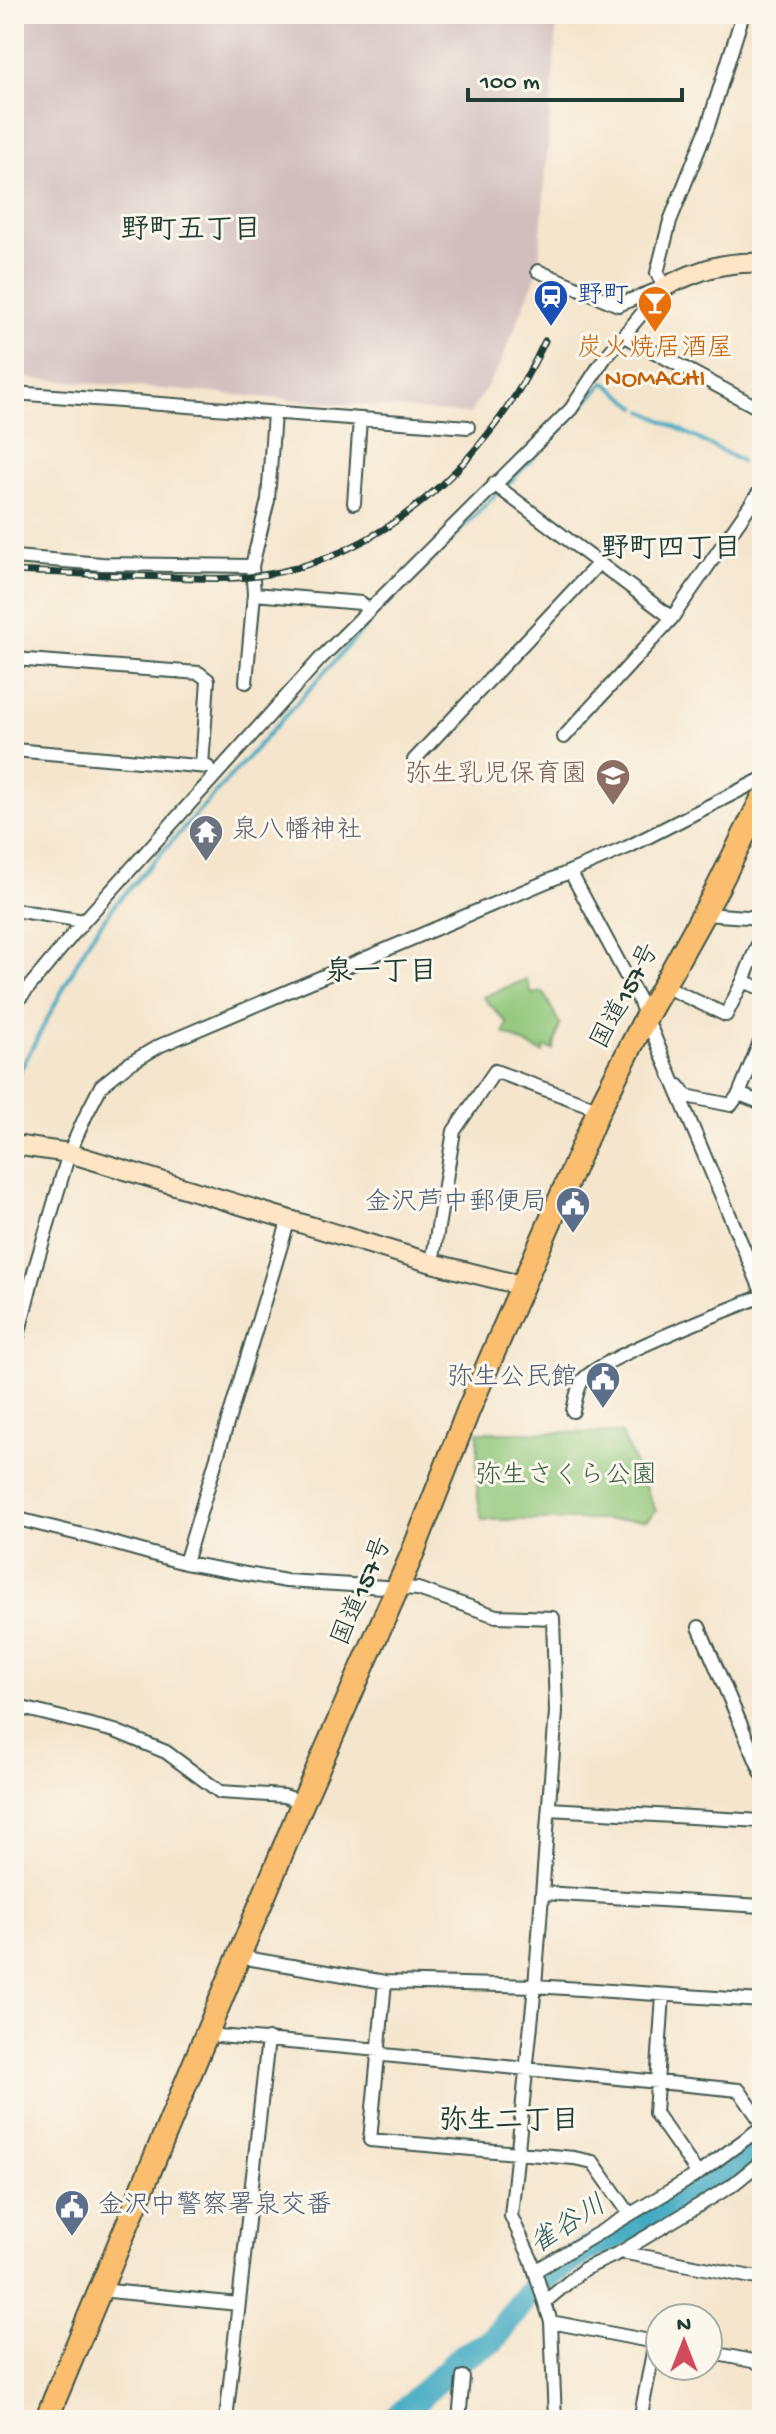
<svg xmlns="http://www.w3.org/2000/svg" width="776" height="2434" viewBox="0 0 776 2434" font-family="'Gochi Hand','Klee One',sans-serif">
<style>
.industrial{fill:#d1bfbe}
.green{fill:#8fc679;stroke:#578256;stroke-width:2}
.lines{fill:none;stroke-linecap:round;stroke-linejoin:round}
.stream{stroke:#42aac2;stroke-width:4}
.river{stroke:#42aac2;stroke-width:26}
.street-casing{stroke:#3f564b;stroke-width:16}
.secondary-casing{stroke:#3f564b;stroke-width:22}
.highway-casing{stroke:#3f564b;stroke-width:26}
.street{stroke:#fff;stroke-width:12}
.secondary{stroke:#fde5c5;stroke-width:18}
.highway{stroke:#fabe6e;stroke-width:22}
.rail-casing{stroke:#1f3d34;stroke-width:7}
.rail{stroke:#fbf7ec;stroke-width:4;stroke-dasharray:12;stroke-linecap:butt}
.labels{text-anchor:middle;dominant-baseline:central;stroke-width:6;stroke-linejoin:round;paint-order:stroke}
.transit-label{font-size:26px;fill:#164399;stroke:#fbf7ec;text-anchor:start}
.food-label{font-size:26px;fill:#c56008;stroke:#fbf7ec}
.education-label{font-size:26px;fill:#785e54;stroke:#fbf7ec;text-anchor:end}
.worship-label{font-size:26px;fill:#5b616d;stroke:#fbf7ec;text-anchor:start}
.street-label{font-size:26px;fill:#1f3d34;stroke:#fbf7ec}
.service-label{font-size:26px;fill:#4e5e75;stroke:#fbf7ec;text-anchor:end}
.park-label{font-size:26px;fill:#3b5f45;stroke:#fbf7ec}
.neighbourhood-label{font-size:28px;font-weight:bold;fill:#1f3d34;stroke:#fbf7ec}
.water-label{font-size:28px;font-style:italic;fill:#2a5e5f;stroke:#fbf7ec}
</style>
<rect width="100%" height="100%" fill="#fbf7ec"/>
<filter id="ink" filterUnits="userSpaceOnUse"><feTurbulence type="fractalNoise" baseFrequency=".0125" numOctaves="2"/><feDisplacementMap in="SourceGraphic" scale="16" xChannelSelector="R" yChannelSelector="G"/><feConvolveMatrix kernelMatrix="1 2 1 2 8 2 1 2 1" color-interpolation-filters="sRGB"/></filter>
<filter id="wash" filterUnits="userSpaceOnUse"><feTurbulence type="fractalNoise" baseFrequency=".006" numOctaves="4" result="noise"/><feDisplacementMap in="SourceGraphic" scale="32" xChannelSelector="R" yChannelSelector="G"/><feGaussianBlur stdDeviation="1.8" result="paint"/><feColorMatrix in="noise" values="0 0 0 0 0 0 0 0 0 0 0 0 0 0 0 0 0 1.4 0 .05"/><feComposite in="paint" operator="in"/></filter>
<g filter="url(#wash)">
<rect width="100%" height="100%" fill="#f5e5cd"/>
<path class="industrial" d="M14 14H558L538 271 499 367 470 414 14 377Z"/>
<path class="green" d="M526 979 532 994 543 992 560 1024 553 1050 544 1047 543 1053 504 1033 507 1023 483 997Z
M478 1432 621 1433 656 1511 647 1520H482L477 1493Z"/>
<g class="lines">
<path class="stream" d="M644 411 741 461
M576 413 605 382 637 407
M506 486 571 419
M442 549 497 493
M379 612 435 556
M14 1082 89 940 117 902 371 621"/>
<path class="river" d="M395 2420 462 2357 492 2341 536 2284 588 2249 621 2234 706 2184 762 2145"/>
</g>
</g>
<g filter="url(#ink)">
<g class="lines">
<defs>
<path id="street" d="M538 271 618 305 661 288
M664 287 657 273 670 221 708 126 743 14
M625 336 762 410
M14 393 468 427
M494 484 672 618
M354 503 360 419
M14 557 102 564 252 566 254 594 361 603 369 611
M252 566 268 500 274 413
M14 659 199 673 208 680 202 765
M246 682 254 594
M564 737 672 618 762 488
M14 750 208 767
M414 760 599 563
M571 873 638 998 762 1292
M14 910 84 921
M704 914 762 918
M743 981 762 934
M664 986 726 1015 743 981 762 989
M14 1005 84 921 320 659 571 409 604 359 664 287
M679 1086 686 1096 731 1105 739 1094 762 1103
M739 1094 762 1037
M432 1263 454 1131 495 1071 599 1109
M14 1352 35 1268 69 1153 86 1115 101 1086 127 1065 159 1046 628 847 762 779
M573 1411C575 1402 577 1389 582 1381 595 1360 731 1309 762 1296
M14 1518 91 1537 185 1563 286 1581 418 1589 496 1616 553 1618 556 1712 552 1765 535 1986 511 2216 531 2259 551 2322 555 2420
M185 1563 289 1219
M699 1627 762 1774
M14 1706 115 1731 166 1752 220 1792 284 1796 303 1802
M549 1809 762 1821
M543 1893 762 1906
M240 1957 385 1982 535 1986 762 2001
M385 1982 370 2140 574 2158 593 2162 629 2213
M663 1995 655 2113 698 2174
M207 2035 380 2050 384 2055 739 2090 762 2123
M621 2252 762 2279
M535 2271 698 2174 762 2127
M100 2290 238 2304
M546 2301 584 2269 621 2252 731 2186 762 2161
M551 2322 660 2343
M708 2352 762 2363
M226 2420 268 2039
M459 2420 463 2377
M640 2420 655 2342"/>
<path id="secondary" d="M664 287C699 270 723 261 762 263
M14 1145 69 1153 432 1263 524 1286"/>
<path id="highway" d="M46 2420 303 1802 411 1557 468 1411 599 1109 645 1019 715 893 762 799"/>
</defs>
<use href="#street" class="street-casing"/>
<use href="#secondary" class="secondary-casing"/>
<use href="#highway" class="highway-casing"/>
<use href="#street" class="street"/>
<use href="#secondary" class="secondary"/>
<use href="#highway" class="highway"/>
<defs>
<path id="rail" d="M14 571C67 573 119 576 172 577 199 578 229 580 257 576 387 558 491 457 545 341"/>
</defs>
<use href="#rail" class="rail-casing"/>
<use href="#rail" class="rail"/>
</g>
</g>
<defs>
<symbol id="station-pin" viewBox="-11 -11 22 30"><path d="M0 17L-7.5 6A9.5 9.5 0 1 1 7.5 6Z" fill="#1a4fb4" stroke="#fbf7ec"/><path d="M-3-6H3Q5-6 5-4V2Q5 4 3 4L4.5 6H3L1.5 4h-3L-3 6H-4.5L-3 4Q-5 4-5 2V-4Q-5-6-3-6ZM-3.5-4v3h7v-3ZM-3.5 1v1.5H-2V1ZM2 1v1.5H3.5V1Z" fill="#fff"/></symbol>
<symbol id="bar-pin" viewBox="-11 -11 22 30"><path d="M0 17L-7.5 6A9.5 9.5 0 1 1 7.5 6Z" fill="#e8710a" stroke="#fbf7ec"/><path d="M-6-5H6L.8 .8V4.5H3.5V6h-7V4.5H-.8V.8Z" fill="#fff"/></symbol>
<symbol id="school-pin" viewBox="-11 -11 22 30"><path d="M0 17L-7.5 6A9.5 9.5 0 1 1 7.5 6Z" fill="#8d6e63" stroke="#fbf7ec"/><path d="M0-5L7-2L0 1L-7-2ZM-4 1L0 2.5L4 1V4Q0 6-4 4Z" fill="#fff"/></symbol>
<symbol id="temple-pin" viewBox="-11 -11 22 30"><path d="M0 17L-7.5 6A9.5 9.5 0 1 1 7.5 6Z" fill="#6b7280" stroke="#fbf7ec"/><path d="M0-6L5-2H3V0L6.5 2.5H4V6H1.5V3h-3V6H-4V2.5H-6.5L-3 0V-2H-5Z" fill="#fff"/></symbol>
<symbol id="civic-pin" viewBox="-11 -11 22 30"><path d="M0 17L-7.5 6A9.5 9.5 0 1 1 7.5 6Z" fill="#5c6f8a" stroke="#fbf7ec"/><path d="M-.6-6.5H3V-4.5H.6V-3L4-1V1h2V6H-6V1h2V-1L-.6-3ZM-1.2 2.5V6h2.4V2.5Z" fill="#fff"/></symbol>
</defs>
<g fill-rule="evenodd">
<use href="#station-pin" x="531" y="277" width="40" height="54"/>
<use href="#bar-pin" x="635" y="283" width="40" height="54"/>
<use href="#school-pin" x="593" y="756" width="40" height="54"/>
<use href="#temple-pin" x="186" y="812" width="40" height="54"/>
<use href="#civic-pin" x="553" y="1184" width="40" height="54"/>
<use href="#civic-pin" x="583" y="1359" width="40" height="54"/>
<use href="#civic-pin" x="52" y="2187" width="40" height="54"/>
</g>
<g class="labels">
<g class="transit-label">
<text x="577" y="297">野町</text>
</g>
<g class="food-label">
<text x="655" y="350">炭火焼居酒屋<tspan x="655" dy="30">NOMACHI</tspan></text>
</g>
<g class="education-label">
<text x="587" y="776">弥生乳児保育園</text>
</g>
<g class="worship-label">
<text x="232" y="832">泉八幡神社</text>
</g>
<g class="street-label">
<text transform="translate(627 997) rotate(-62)">国道157号</text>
<text transform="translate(364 1592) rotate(-67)">国道157号</text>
</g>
<g class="service-label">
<text x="547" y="1204">金沢芦中郵便局</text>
<text x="577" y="1379">弥生公民館</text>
<text x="98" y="2207" text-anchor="start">金沢中警察署泉交番</text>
</g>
<g class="park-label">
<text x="566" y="1477">弥生さくら公園</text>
</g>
<g class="neighbourhood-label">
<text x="191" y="231">野町五丁目</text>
<text x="671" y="550">野町四丁目</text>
<text x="381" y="973">泉一丁目</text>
<text x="509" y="2122">弥生二丁目</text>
</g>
<g class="water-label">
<text transform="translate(569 2226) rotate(-32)">雀谷川</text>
</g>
</g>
<rect width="776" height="2434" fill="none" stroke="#fbf7ec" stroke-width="48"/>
<g transform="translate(684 2342)"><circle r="38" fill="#fbf7ec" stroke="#a3ada2" stroke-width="2"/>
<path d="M0-6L14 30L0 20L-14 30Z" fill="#d1495b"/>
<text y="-12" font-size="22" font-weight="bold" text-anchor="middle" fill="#1f3d34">N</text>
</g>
<path d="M468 88v12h214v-12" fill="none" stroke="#1f3d34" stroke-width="4"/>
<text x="480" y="88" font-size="24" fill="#1f3d34" stroke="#fbf7ec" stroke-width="6" paint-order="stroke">100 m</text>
</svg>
